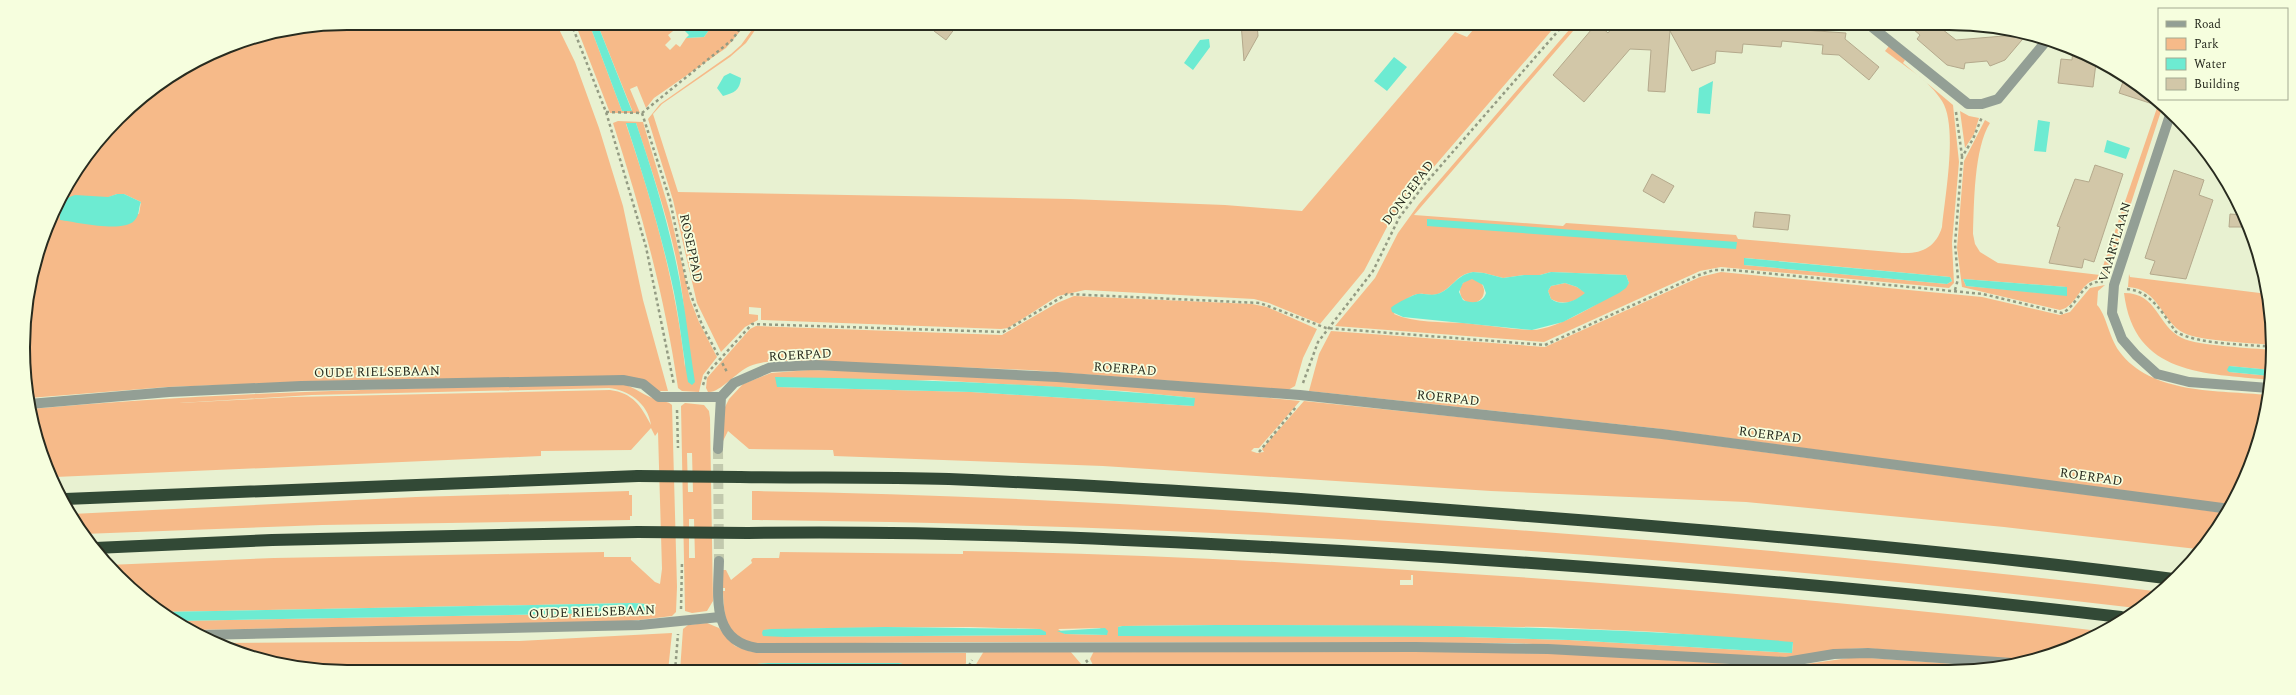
<svg xmlns="http://www.w3.org/2000/svg" width="2296" height="695" viewBox="0 0 2296 695" font-family="Spectral,serif">
<style>
.green{fill:#f6ba89;fill-rule:evenodd}
.water{fill:#6debd2;fill-rule:evenodd}
.building{fill:#d2c7a8;stroke:#b4a98c}
.lines{fill:none;stroke-linecap:round;stroke-linejoin:round}
.minor-tunnel{stroke:#c2c9ad;stroke-width:10;stroke-dasharray:10 5;stroke-linecap:butt}
.path{stroke:#949b83;stroke-width:2.5;stroke-dasharray:3 3;stroke-linecap:butt}
.minor{stroke:#939f95;stroke-width:10}
.highway{stroke:#324936;stroke-width:12}
.highway-bridge{stroke:#324936;stroke-width:12}
.labels{text-anchor:middle;dominant-baseline:central;stroke-width:3.5;stroke-linejoin:round;paint-order:stroke}
.street-label{font-size:13px;fill:#282b1f;stroke:#f6fede}
.rim{fill:none;stroke:#282b1f;stroke-width:2}
</style>
<rect width="100%" height="100%" fill="#e8f1d1"/>
<path class="green" d="M348 23H556L575 62 599 128 623 206 643 300 668 391H657L642 379 301 382 167 387 29 398 24 368 26 305 57 204 90 150 133 104 224 48 284 29ZM117 194H124L141 202 139 214 92 197H109Z
M575 23H589L622 111 632 110 597 23H617L620 30 627 23H673L677 28 668 35 671 39 665 45 670 50 676 44 680 47 686 38 704 37 714 23H747L726 48 654 98 646 108 637 86 630 89 640 113H610Z
M757 23H760L746 43 730 57 662 104 653 114 678 192 1070 199 1225 205 1302 211 1455 32 1467 37 1479 23H1558L1407 198 1387 227 1364 271 1320 324 1269 303 1254 299 1085 290 1058 296 1008 328 1001 329 761 320V308L749 307V314L758 315V320L745 327 721 352 697 303 673 200 648 119 660 104 731 54 741 45Z
M1575 23H1580L1414 215 1563 226 1566 223 1736 235 1738 239 1902 253C1922 254 1936 247 1942 227 1945 196 1958 126 1942 101 1929 80 1904 66 1885 51L1889 46 1905 60 1903 63 1953 105 1959 162 1952 243 1954 283 1949 288 1721 267 1700 271 1544 342 1335 326 1375 278 1398 233 1419 204ZM1745 258 1950 277 1952 281 1947 284 1744 265ZM1473 272 1484 273 1503 278 1524 275H1540L1551 272 1626 275 1629 283C1609 298 1556 331 1531 330 1509 329 1486 325 1464 323 1442 322 1414 323 1394 314 1400 304 1411 292 1424 294 1430 295 1435 296 1442 292 1455 285 1456 275 1473 272Z
M2159 102 2163 105 2106 280C2080 274 2080 306 2060 310L1962 287 1957 248 1964 161 1985 120 1990 123C1974 148 1974 204 1973 234L1975 244 1980 252 1998 263 2100 275ZM1963 279 2066 287 2067 295 1966 286Z
M1960 111 1969 116 1979 118 1974 134 1965 148Z
M618 121 643 122 670 213 690 299 699 322 717 357 703 375 699 392 682 391 678 388C665 297 641 210 613 123ZM636 123C656 183 678 246 684 309 686 328 685 348 685 367 676 284 653 203 626 124Z
M1721 272 1982 297 2060 315 2070 312 2090 288 2105 285 2098 291 2097 305C2106 314 2109 337 2119 351 2151 395 2219 390 2268 395L2267 411 2231 505 1653 428 1309 391 1319 354 1331 331 1545 347 1700 277Z
M2129 274 2130 277 2268 294 2273 345C2252 343 2200 341 2184 333 2161 322 2160 289 2128 287Z
M1460 291a12 12 0 1 1 24 0a12 12 0 1 1-24 0Z
M1565 283 1577 287 1586 293C1576 302 1563 306 1551 299L1548 291 1551 286Z
M2124 293C2158 293 2157 326 2182 338 2198 346 2252 348 2273 350L2271 370 2229 366V372L2270 376V380C2205 373 2134 376 2124 293Z
M1074 296 1252 304 1267 307 1317 329 1303 358 1295 386 1288 390 1029 370 797 361C781 361 765 360 750 366 736 372 720 393 708 392L706 388 707 378 750 329 756 326 1002 335 1057 303Z
M809 370C973 373 1137 384 1300 401L1259 448H1254L1251 451 1257 453 1264 452 1262 449 1304 401 1650 437 2226 513 2197 549 2004 527 1746 502 1491 491 1103 466 834 456 833 450 749 449 728 431 722 443 723 411 729 399 743 384 771 373ZM932 380 1124 391 1194 398V406L971 392 777 387Z
M620 383C635 387 644 396 658 400 663 402 668 401 672 405L677 587 676 612 672 616 631 621 191 630 175 621 617 613 648 611 647 604 633 603 160 612 118 577 108 565 274 558 604 552V557H631V560L655 582 660 584 662 569 658 432 655 436 651 428 631 450 541 451V456L55 477 34 431 30 409C227 391 423 388 620 383ZM609 388C628 390 648 403 651 425 641 406 633 393 610 390L293 397 179 403 312 395Z
M685 403 704 405 709 411 710 418 713 601 707 611 692 613 685 611 681 406ZM687 453H692L693 492H688ZM689 519H694L695 558H689Z
M629 491V495H632V516H630V520L322 525 83 534 72 514 416 497Z
M752 491C979 494 1206 508 1433 524 1677 541 1920 563 2162 592L2136 608C1677 553 1214 525 752 520Z
M963 551C1106 553 1250 560 1392 569 1628 583 1864 603 2099 631L2073 647 2026 660 1864 648 1846 649 1786 658 1514 643 953 642 755 644C725 636 724 618 723 591H725V588H723L722 570H726L731 580 752 563 751 560 753 558H779L780 552 963 554ZM1411 575H1413V585H1400V580H1411ZM1215 625 1546 627 1658 632 1793 643 1792 653 1569 640 1462 637 1118 635V627L1122 626ZM969 627 1040 629 1045 635 785 637 763 630 834 628ZM1100 628 1106 635 1065 634 1058 629Z
M707 623 719 628 735 646 752 652 966 653V663L963 671H915L911 667 899 663H768L757 664 745 671H680L683 629 688 625Z
M672 633 668 671 347 672 284 666 216 643 519 641Z
M984 651H1070L1087 671H972Z
M1094 651H1411L1568 654 1785 667 1856 657 2000 667 1991 669 1433 670 1128 668 1122 671H1096L1090 659Z"/>
<path class="water" d="M589 23H597L632 111H622Z
M673 23H714L704 37 686 38 689 35 679 25 677 28Z
M1209 39 1210 47 1193 70 1184 63 1200 40Z
M1394 57 1407 67 1387 91 1374 81Z
M730 73 741 78C740 90 734 93 723 96L717 88 724 76Z
M1713 81 1710 114 1697 113 1699 88Z
M2038 120 2050 122 2046 152 2034 151Z
M626 123H636C652 170 667 218 677 267 685 305 689 344 695 382L692 385 688 382C682 348 679 313 671 279 659 227 643 174 626 123Z
M2107 140 2130 148 2126 159 2104 152Z
M117 194H124L141 202C138 209 140 215 134 221 122 233 76 222 60 220L59 201 75 195 108 197Z
M1427 219 1737 242 1736 249 1427 226Z
M1744 258 1950 277 1952 281 1947 284 1744 265Z
M1473 272 1484 273 1503 278 1524 275H1540L1551 272 1626 275 1629 283 1626 288 1619 293 1563 322 1532 330 1403 317 1392 312 1391 308C1393 305 1414 294 1418 294 1425 293 1430 296 1437 294 1452 290 1455 275 1473 272ZM1472 279 1483 285 1486 293C1483 303 1472 304 1463 300L1459 292 1463 283ZM1565 283 1577 287 1585 293C1575 301 1563 307 1551 299L1548 291 1551 286Z
M1963 279 2067 287V296L1966 286Z
M2229 366 2271 370 2270 376 2229 372 2227 370Z
M775 377C915 379 1055 384 1195 398L1194 406 971 392 777 387Z
M633 603 647 604 648 611 617 613 175 621 160 612Z
M1215 625C1408 625 1601 625 1793 642L1792 653 1569 640 1462 637 1118 636V627L1122 626Z
M885 627 1040 629 1046 632V635L785 637 763 636 762 633 763 630 771 629Z
M1105 628 1108 631 1107 635 1065 634 1057 631Z
M768 663H899L907 665 915 671H745L757 664Z
M1128 668 1433 670 1122 671Z"/>
<path class="building" d="M940 23H959L946 40 934 31Z
M1241 23H1257L1258 36 1244 61Z
M1597 23 1608 33 1616 23H1670V26L1713 28V23L1764 25 1765 23H1804L1803 30 1846 33 1845 39 1879 67 1869 80 1839 55 1822 54 1823 45 1782 41 1781 47 1743 44 1742 53 1716 51 1715 63 1692 71 1670 31 1665 92 1648 91 1651 50 1630 49 1584 102 1553 75Z
M1906 23H1946L1942 29 1956 40 2027 34 2005 60 1990 66 1987 61 1965 63 1964 69 1947 65 1917 39 1920 35Z
M2073 48 2087 55 2086 62 2096 63 2093 87 2058 83 2061 59 2072 60Z
M2125 76 2165 108 2119 93Z
M2095 165 2123 174 2094 262 2084 259 2082 268 2049 263 2060 227 2057 226 2075 179 2089 182Z
M2174 170 2204 180 2199 195 2213 200 2186 279 2150 274 2155 261 2145 258Z
M1652 174 1674 186 1664 203 1643 191Z
M1755 212 1790 215 1788 230 1753 227Z
M2230 214 2243 215V227H2229Z"/>
<g class="lines">
<path class="minor-tunnel" d="M718 449 719 561"/>
<path class="path" d="M571 23 606 112 646 247 674 385
M606 112 642 113 732 40 744 23
M1956 112 1962 156
M642 113 670 200 687 284 702 325 727 372
M2127 289C2151 291 2163 314 2176 332 2201 345 2244 344 2273 347
M1955 290 1958 279 1955 244 1962 157 1973 139 1982 117
M1303 383 1318 342 1373 271 1399 218 1424 185 1565 23
M703 385 706 376 711 369 752 324 1003 332 1067 294 1260 303 1326 328 1545 345 1699 275 1714 270H1732L1983 294 2062 313C2078 306 2082 279 2103 282
M677 410 678 448
M1259 452 1296 407
M681 609 682 562
M1086 660 1093 671
M675 671 678 634
M966 671 972 660"/>
<path class="minor" d="M1867 23 1968 104H1982L1998 99 2047 40
M2171 112 2114 285 2112 313 2122 339 2136 355 2157 374 2189 382 2269 388
M29 404 169 392 301 386 623 380 643 384 659 397H721
M718 449 721 397 734 383 771 367 815 365 1057 377 1300 395 1662 434 2230 509
M719 561C718 597 711 641 757 648L1415 647 1548 649 1786 662 1834 654 1868 653 2012 663
M200 635 640 625 720 617"/>
<path class="highway" d="M740 477C810 478 880 477 949 479 1163 488 1377 504 1591 521 1785 537 1979 554 2173 579
M65 499 638 476
M748 533C946 530 1144 540 1342 551 1603 566 1862 587 2121 617
M95 548 272 540 638 532"/>
<path class="highway-bridge" d="M638 476 740 477
M638 532 748 533"/>
</g>
<g class="labels">
<g class="street-label">
<text transform="translate(1408 193) rotate(-53)">DONGEPAD</text>
<text transform="translate(2115 242) rotate(-73)">VAARTLAAN</text>
<text transform="translate(691 248) rotate(78)">ROSEPPAD</text>
<text transform="translate(800 355) rotate(-3)">ROERPAD</text>
<text transform="translate(1125 369) rotate(4)">ROERPAD</text>
<text transform="translate(377 372) rotate(-1)">OUDE RIELSEBAAN</text>
<text transform="translate(1448 398) rotate(6)">ROERPAD</text>
<text transform="translate(1770 435) rotate(7)">ROERPAD</text>
<text transform="translate(2091 477) rotate(8)">ROERPAD</text>
<text transform="translate(592 612) rotate(-2)">OUDE RIELSEBAAN</text>
</g>
</g>
<path d="M0 0H2296V695H0ZM347 30H1949A317 317 0 0 1 2266 347V348A317 317 0 0 1 1949 665H347A317 317 0 0 1 30 348V347A317 317 0 0 1 347 30Z" fill="#f6fede" fill-rule="evenodd"/>
<path class="rim" d="M347 30H1949A317 317 0 0 1 2266 347V348A317 317 0 0 1 1949 665H347A317 317 0 0 1 30 348V347A317 317 0 0 1 347 30Z"/>
<rect x="2158" y="8" width="130" height="92" fill="#f6fede" stroke="#a4aa92"/>
<rect x="2166" y="21" width="20" height="6" fill="#939f95" stroke="#a4aa92"/>
<text x="2194" y="28" font-size="12" fill="#282b1f">Road</text>
<rect x="2166" y="38" width="20" height="12" fill="#f6ba89" stroke="#a4aa92"/>
<text x="2194" y="48" font-size="12" fill="#282b1f">Park</text>
<rect x="2166" y="58" width="20" height="12" fill="#6debd2" stroke="#a4aa92"/>
<text x="2194" y="68" font-size="12" fill="#282b1f">Water</text>
<rect x="2166" y="78" width="20" height="12" fill="#d2c7a8" stroke="#a4aa92"/>
<text x="2194" y="88" font-size="12" fill="#282b1f">Building</text>
</svg>
